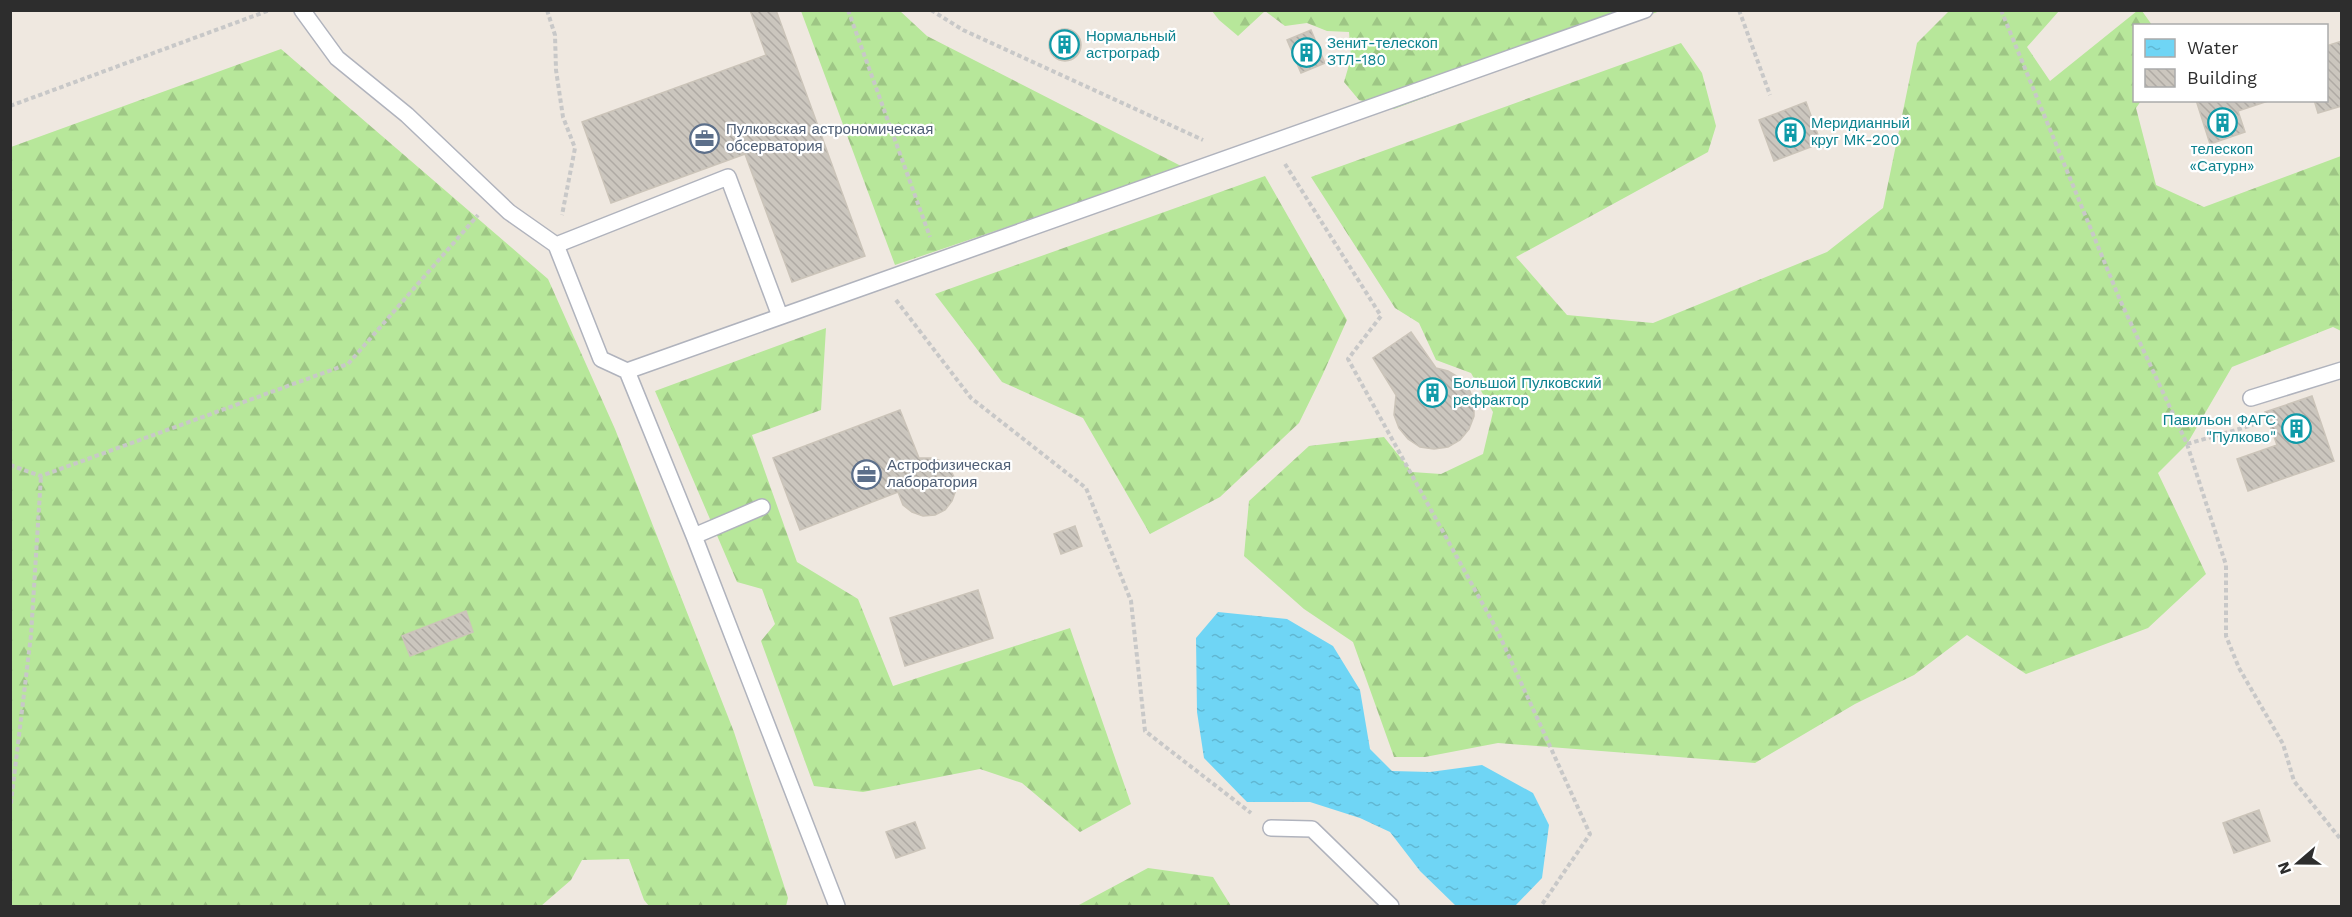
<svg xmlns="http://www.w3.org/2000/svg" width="2352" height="917" viewBox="0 0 2352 917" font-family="'Work Sans',sans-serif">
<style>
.forest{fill:url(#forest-firs)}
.water{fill:url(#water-ripples)}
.building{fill:url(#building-back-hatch);stroke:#cbc4b9;stroke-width:1.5}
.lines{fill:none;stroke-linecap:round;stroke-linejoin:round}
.service-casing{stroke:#b0b3bd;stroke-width:18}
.path{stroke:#c8c8c8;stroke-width:4;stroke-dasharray:4.5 3;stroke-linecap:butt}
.service{stroke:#fff;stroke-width:15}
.labels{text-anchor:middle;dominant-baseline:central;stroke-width:4.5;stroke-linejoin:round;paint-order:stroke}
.culture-label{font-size:15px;fill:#0d838f;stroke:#fff;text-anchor:start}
.service-label{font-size:15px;fill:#4e5e75;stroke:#fff;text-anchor:start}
</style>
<defs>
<pattern id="forest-firs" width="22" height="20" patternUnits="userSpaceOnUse" patternTransform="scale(1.5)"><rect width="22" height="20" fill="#b7e79a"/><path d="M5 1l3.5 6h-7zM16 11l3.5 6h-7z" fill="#9ec685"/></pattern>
<pattern id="water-ripples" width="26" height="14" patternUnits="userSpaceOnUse" patternTransform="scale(1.5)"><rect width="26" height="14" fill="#6fd5f5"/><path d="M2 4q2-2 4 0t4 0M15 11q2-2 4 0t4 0" fill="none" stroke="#60b7d2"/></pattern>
<pattern id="building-back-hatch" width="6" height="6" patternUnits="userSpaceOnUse" patternTransform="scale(1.5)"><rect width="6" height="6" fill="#cbc6be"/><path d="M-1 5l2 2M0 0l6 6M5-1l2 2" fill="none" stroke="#afaaa4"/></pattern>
</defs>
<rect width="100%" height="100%" fill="#efe8e0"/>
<path class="forest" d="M801 11H900L927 36 1183 167 895 265Z
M1212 11H1660L1394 109 1359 100 1344 82 1351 58 1349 32 1327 31 1307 23 1285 26 1265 11 1238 36 1219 20Z
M1949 11H2059L2027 47 2050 81 2137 11H2142L2152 25 2134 26V100L2141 101 2136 108 2156 185 2204 207 2341 156V331L2333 327 2232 367 2187 444 2158 473 2206 574 2148 628 2026 674 1967 635 1914 675 1855 704 1755 763 1498 743 1425 757H1394L1353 642 1304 609 1244 556 1249 501 1309 446 1384 437 1412 472 1441 474 1483 454 1493 412 1471 373 1436 360 1419 323 1395 308 1311 177 1681 43 1702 73 1716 126 1708 152 1516 257 1567 315 1653 323 1827 252 1883 208 1917 43Z
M281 49 548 279 615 429 734 732 788 898 786 906H649L644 900 629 859 582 860 571 880 541 906H11V147Z
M1265 176 1347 320 1322 376 1299 423 1220 497 1150 534 1083 418 1002 382 935 294Z
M826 328 821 410 752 435 797 562 858 599 893 686 1070 628 1131 804 1080 832 1022 783 980 769 863 792 814 786 761 641 775 624 762 589 737 582 655 391Z
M1148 868 1213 877 1231 906H1077Z"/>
<path class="water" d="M1218 612 1287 619 1333 646 1360 690 1370 749 1392 771 1430 772 1482 765 1533 793 1549 825 1542 878 1515 906H1456L1420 871 1390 832 1360 818 1310 802H1247L1204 758 1197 712 1196 638Z"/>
<path class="building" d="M750 10H776L865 256 792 282 745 154 611 203 582 122 766 55Z
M1049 45a16 16 0 1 1 32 0a16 16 0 1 1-32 0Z
M1311 30 1325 63 1301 73 1287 40Z
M2342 41V106L2318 113 2314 100H2326V46Z
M2196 100H2271L2238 111 2245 132 2210 144Z
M1806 102 1821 143 1774 161 1759 120Z
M1411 332 1436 368 1448 371 1460 378 1469 389 1474 402V416L1469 429 1460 440 1448 447 1434 449 1420 447 1408 439 1399 428 1394 415 1396 395 1373 358Z
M2312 396 2334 461 2248 491 2237 459 2277 445 2265 412Z
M900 410 919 458H931L941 461 950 469 955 479 956 490 952 501 945 510 935 515 923 516 912 512 903 505 898 492 800 530 773 458Z
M1075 526 1082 546 1061 554 1054 534Z
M978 590 993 638 905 666 890 618Z
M466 611 473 632 410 656 402 636Z
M2259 810 2270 841 2234 853 2223 823Z
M915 822 925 848 896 858 886 832Z"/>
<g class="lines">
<defs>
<path id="service" d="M302 10 337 58 407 115 509 212 556 245 601 359 627 371 1645 10
M556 245 728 177 780 316
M627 371 694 536 837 906
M2251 398 2342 370
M694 536 762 507
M1271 828 1312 829 1391 906"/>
</defs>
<use href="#service" class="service-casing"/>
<path class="path" d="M547 10 555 35 556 70 563 117 575 148 562 215
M848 10 930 237
M931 10 963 30 1203 140
M1739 10 1770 95
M2001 10 2120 300 2187 444 2226 565V636L2239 668 2283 744 2294 781 2342 841
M10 106 270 10
M1285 164 1381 316 1348 359 1497 630 1590 834 1541 906
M896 300 971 398 1086 488 1131 601 1145 731 1251 813
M2187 444 2253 425
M10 465 41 476 348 364 478 215
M10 811 31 635 41 476"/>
<use href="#service" class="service"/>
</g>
<defs>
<symbol id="building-ring" viewBox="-11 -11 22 22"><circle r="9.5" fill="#fff" stroke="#0f9aa8" stroke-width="1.5"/><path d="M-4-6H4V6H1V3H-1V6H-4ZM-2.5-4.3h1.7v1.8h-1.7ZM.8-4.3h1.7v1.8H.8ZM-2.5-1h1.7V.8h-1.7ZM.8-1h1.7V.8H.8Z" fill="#0f9aa8"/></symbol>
<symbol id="office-ring" viewBox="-11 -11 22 22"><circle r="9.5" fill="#fff" stroke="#5c6f8a" stroke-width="1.5"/><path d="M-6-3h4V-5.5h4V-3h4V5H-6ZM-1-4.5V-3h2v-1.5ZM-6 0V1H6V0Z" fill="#5c6f8a"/></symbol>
</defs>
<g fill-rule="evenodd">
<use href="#building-ring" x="1048" y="28" width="33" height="33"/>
<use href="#building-ring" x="1290" y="36" width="33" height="33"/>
<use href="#building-ring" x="2206" y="106" width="33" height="33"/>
<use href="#building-ring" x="1774" y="116" width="33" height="33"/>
<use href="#office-ring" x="688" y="122" width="33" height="33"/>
<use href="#building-ring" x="1416" y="376" width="33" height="33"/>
<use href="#building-ring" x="2280" y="412" width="33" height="33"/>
<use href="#office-ring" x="850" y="458" width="33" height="33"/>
</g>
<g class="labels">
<g class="culture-label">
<text x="1086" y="36">Нормальный<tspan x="1086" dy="17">астрограф</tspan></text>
<text x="1327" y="43">Зенит-телескоп<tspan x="1327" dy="17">ЗТЛ-180</tspan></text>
<text x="1811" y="123">Меридианный<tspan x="1811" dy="17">круг МК-200</tspan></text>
<text x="2222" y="149" text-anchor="middle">телескоп<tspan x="2222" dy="17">«Сатурн»</tspan></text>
<text x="1453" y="383">Большой Пулковский<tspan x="1453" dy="17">рефрактор</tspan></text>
<text x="2276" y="420" text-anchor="end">Павильон ФАГС<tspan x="2276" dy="17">"Пулково"</tspan></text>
</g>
<g class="service-label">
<text x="726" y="129">Пулковская астрономическая<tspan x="726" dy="17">обсерватория</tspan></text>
<text x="887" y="465">Астрофизическая<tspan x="887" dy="17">лаборатория</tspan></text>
</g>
</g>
<rect width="2352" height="917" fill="none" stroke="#2d2d2d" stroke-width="24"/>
<rect x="2133" y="24" width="195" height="78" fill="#ffffff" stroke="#ababab" stroke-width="1.5"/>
<rect x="2145" y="39" width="30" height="18" fill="url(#water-ripples)" stroke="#ababab" stroke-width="1.5"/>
<text x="2187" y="54" font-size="18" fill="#2d2d2d">Water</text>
<rect x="2145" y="69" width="30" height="18" fill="url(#building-back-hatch)" stroke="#ababab" stroke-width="1.5"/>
<text x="2187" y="84" font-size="18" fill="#2d2d2d">Building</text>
<g transform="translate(2298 863) rotate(250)" stroke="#ffffff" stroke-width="4.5" paint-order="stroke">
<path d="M0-4.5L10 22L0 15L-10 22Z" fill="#2d2d2d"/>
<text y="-9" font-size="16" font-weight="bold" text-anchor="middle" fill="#2d2d2d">N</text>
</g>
</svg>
